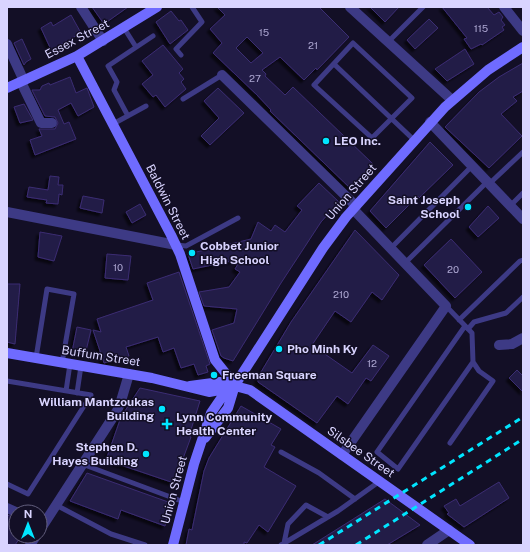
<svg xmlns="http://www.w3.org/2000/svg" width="530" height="552" viewBox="0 0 530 552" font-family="'Public Sans',sans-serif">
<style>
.building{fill:#241b47;stroke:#3b2d73;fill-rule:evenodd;filter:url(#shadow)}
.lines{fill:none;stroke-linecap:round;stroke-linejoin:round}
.service{stroke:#3d3a85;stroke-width:5}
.minor{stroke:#3d3a85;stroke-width:10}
.tertiary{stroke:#3d3a85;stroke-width:10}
.secondary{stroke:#6f6bff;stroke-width:10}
.rail{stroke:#00e5ff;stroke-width:3;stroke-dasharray:6 5;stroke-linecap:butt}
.poi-dot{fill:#00e5ff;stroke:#130f26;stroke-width:1.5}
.labels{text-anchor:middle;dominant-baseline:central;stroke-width:3;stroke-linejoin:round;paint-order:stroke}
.number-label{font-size:10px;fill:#aca6d1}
.street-label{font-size:12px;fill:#d9d4ff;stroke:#130f26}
.poi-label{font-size:12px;font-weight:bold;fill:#d9d4ff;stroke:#130f26;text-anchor:start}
</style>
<defs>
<filter id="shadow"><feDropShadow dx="-3" dy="3" stdDeviation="1" flood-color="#0009"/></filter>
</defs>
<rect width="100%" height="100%" fill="#130f26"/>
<path class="building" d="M92 7H128L104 24Z
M217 7H319L349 37 317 70 316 68 304 80 280 57 262 70 266 74 265 76 285 95 293 87 373 164 350 188 270 111 271 110 257 95 213 53 222 43 210 29 225 15ZM247 37 263 53 251 63 236 48Z
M370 7H399L385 22Z
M442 7H487L494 15 499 12 503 17 501 20 505 25 502 27 504 30 482 45 481 44 471 49 464 39 467 38Z
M171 11 179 21 181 20 188 30 170 44 156 22Z
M71 15 81 33 58 46 60 50 53 54 41 28 51 22 53 26Z
M429 19 438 28 415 49 407 40Z
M22 39 31 59 26 62 24 65 14 43Z
M163 45 183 69 179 73 184 79 181 82 186 89 165 107 156 95 153 97 142 84 153 75 142 61Z
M465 49 474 64 447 81 435 69Z
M523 63V91L513 97 517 101 501 114 522 136 489 168 445 127 479 92 499 77Z
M70 77 76 93 87 88 94 107 78 116 71 103 58 110 64 124 69 122 76 139 35 155 30 140 42 136 39 129H55L58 123 55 117 45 116 32 90H40L42 86 49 83 50 85Z
M218 88 244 113 210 145 201 136 219 118 204 101Z
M24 104 33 120 20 123 14 107Z
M430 142 453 165 419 198 418 196 386 228 370 211Z
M50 176 59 177 58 185H63L62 195 59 194 58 204 46 203 47 200 27 197 29 187 48 190Z
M319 183 339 202 321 222 281 283 233 361 224 358 221 356 212 330 234 323 237 309 204 306 199 292 229 287 240 272 235 269 241 259 193 269 188 254 251 239 258 222 271 231 275 225 285 232 302 210 297 206Z
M83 196 104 200 102 213 80 208Z
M140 204 146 215 132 223 126 212Z
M488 206 499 218 478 237 469 227Z
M355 230 399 275 382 300 372 292 351 322 335 311 312 345 352 373 373 345 389 356 371 381 366 378 348 404 337 396 317 423 258 382V377L291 322Z
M40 232 62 236 54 261 38 257Z
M451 239 482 272 455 298 424 265Z
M107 254 131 256 128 280 105 278Z
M179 272 210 364 206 366 208 372 198 375 194 364 181 368 174 348 163 352 158 337 126 347 129 356 104 363 93 330 101 332 97 319 153 300 147 283Z
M7 284H20L15 344 7 342Z
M77 327 91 330 85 355 72 352Z
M517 370 523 376V392L509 378Z
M140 388 200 401 189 436 191 437 174 483 106 460 121 417Z
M241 406 281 429 271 445 275 447 264 467 296 486 268 532 259 525 247 543 244 542V545H186L189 529 192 530 204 471 209 458Z
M87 473 171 503 165 526 121 510 118 519 70 501Z
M499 482 509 498 464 527 447 514 449 513 444 506 456 499 460 506Z
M385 499 420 525 387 545H312Z
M7 515 16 518V536H21L15 545H7Z"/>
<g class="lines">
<path class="service" d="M124 28 136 47
M388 42 423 7
M353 43 412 98 372 138 314 85Z
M181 55 176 49 202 22 192 7
M334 64 414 140
M183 99 222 75
M128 116 114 90 117 82 108 66 153 36
M113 124 146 106
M489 184 523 152
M510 206 523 193
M176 245 186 246 238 218
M391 248 472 166
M405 263 487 182
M446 306 472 333 473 362 398 469 377 452 465 326
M459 320 520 261 523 260
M468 329 474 322 506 313 523 297
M36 358 47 289 74 294 62 363
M7 381 91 395 28 494 7 484
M66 391 70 364
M77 393 81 366
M450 443 493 381 479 371 473 362
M281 452 319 473 355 499
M82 464 184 502
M56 505 111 534 145 545
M284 543 288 524 306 505 328 517
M281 545 338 511 380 481"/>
<path class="minor" d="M81 7 103 41
M350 7 452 100
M504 7 523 31
M7 44 24 81
M222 75 356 206
M21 82 41 123H52
M430 122 523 219
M7 212 176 245
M499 345 512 344 523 338
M7 508 16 512
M40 530 117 411 121 401 129 374
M30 545 36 536
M427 545 449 530"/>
<path class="tertiary" d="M342 455 446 306 353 209"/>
<path class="secondary" d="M77 56 171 235 180 254 215 360 235 385
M7 88 77 56 157 7
M7 353 152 378 209 392 230 388
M190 386 220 382 250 390 470 545
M205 438 228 408 235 385
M173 545 194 464 211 413 224 394 235 385 323 248 346 217 445 107 488 70 523 47"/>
<path class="rail" d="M319 545 523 417
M356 545 523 439"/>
</g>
<g class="poi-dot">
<circle cx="326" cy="141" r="4"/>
<circle cx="468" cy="207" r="4"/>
<circle cx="192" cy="253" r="4"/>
<circle cx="279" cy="349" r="4"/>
<circle cx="214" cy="375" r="4"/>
<circle cx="162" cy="409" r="4"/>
<path d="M165 418h4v4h4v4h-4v4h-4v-4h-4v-4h4z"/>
<circle cx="146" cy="454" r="4"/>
</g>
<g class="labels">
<g class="number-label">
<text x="481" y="28">115</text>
<text x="264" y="32">15</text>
<text x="313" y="45">21</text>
<text x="255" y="78">27</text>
<text x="118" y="267">10</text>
<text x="453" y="269">20</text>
<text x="341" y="294">210</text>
<text x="372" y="363">12</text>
</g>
<g class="street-label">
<text transform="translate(77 39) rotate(-28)">Essex Street</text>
<text transform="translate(351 192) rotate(-49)">Union Street</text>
<text transform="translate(168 202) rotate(63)">Baldwin Street</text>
<text transform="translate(101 356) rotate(9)">Buffum Street</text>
<text transform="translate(361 452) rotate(35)">Silsbee Street</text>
<text transform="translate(174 490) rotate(-75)">Union Street</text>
</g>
<g class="poi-label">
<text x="334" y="141">LEO Inc.</text>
<text x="460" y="200" text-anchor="end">Saint Joseph<tspan x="460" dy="14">School</tspan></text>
<text x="200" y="246">Cobbet Junior<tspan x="200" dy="14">High School</tspan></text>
<text x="287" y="349">Pho Minh Ky</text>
<text x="222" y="375">Freeman Square</text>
<text x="154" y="402" text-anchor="end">William Mantzoukas<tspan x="154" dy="14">Building</tspan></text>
<text x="176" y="417">Lynn Community<tspan x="176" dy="14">Health Center</tspan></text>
<text x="138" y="447" text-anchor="end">Stephen D.<tspan x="138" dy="14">Hayes Building</tspan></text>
</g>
</g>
<rect width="530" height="552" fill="none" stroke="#d9d4ff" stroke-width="16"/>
<g transform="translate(28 524)"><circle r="19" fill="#130f26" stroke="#625e7d"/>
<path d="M0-3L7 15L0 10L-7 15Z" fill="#00e5ff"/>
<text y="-6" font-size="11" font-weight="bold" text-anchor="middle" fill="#d9d4ff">N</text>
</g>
</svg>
